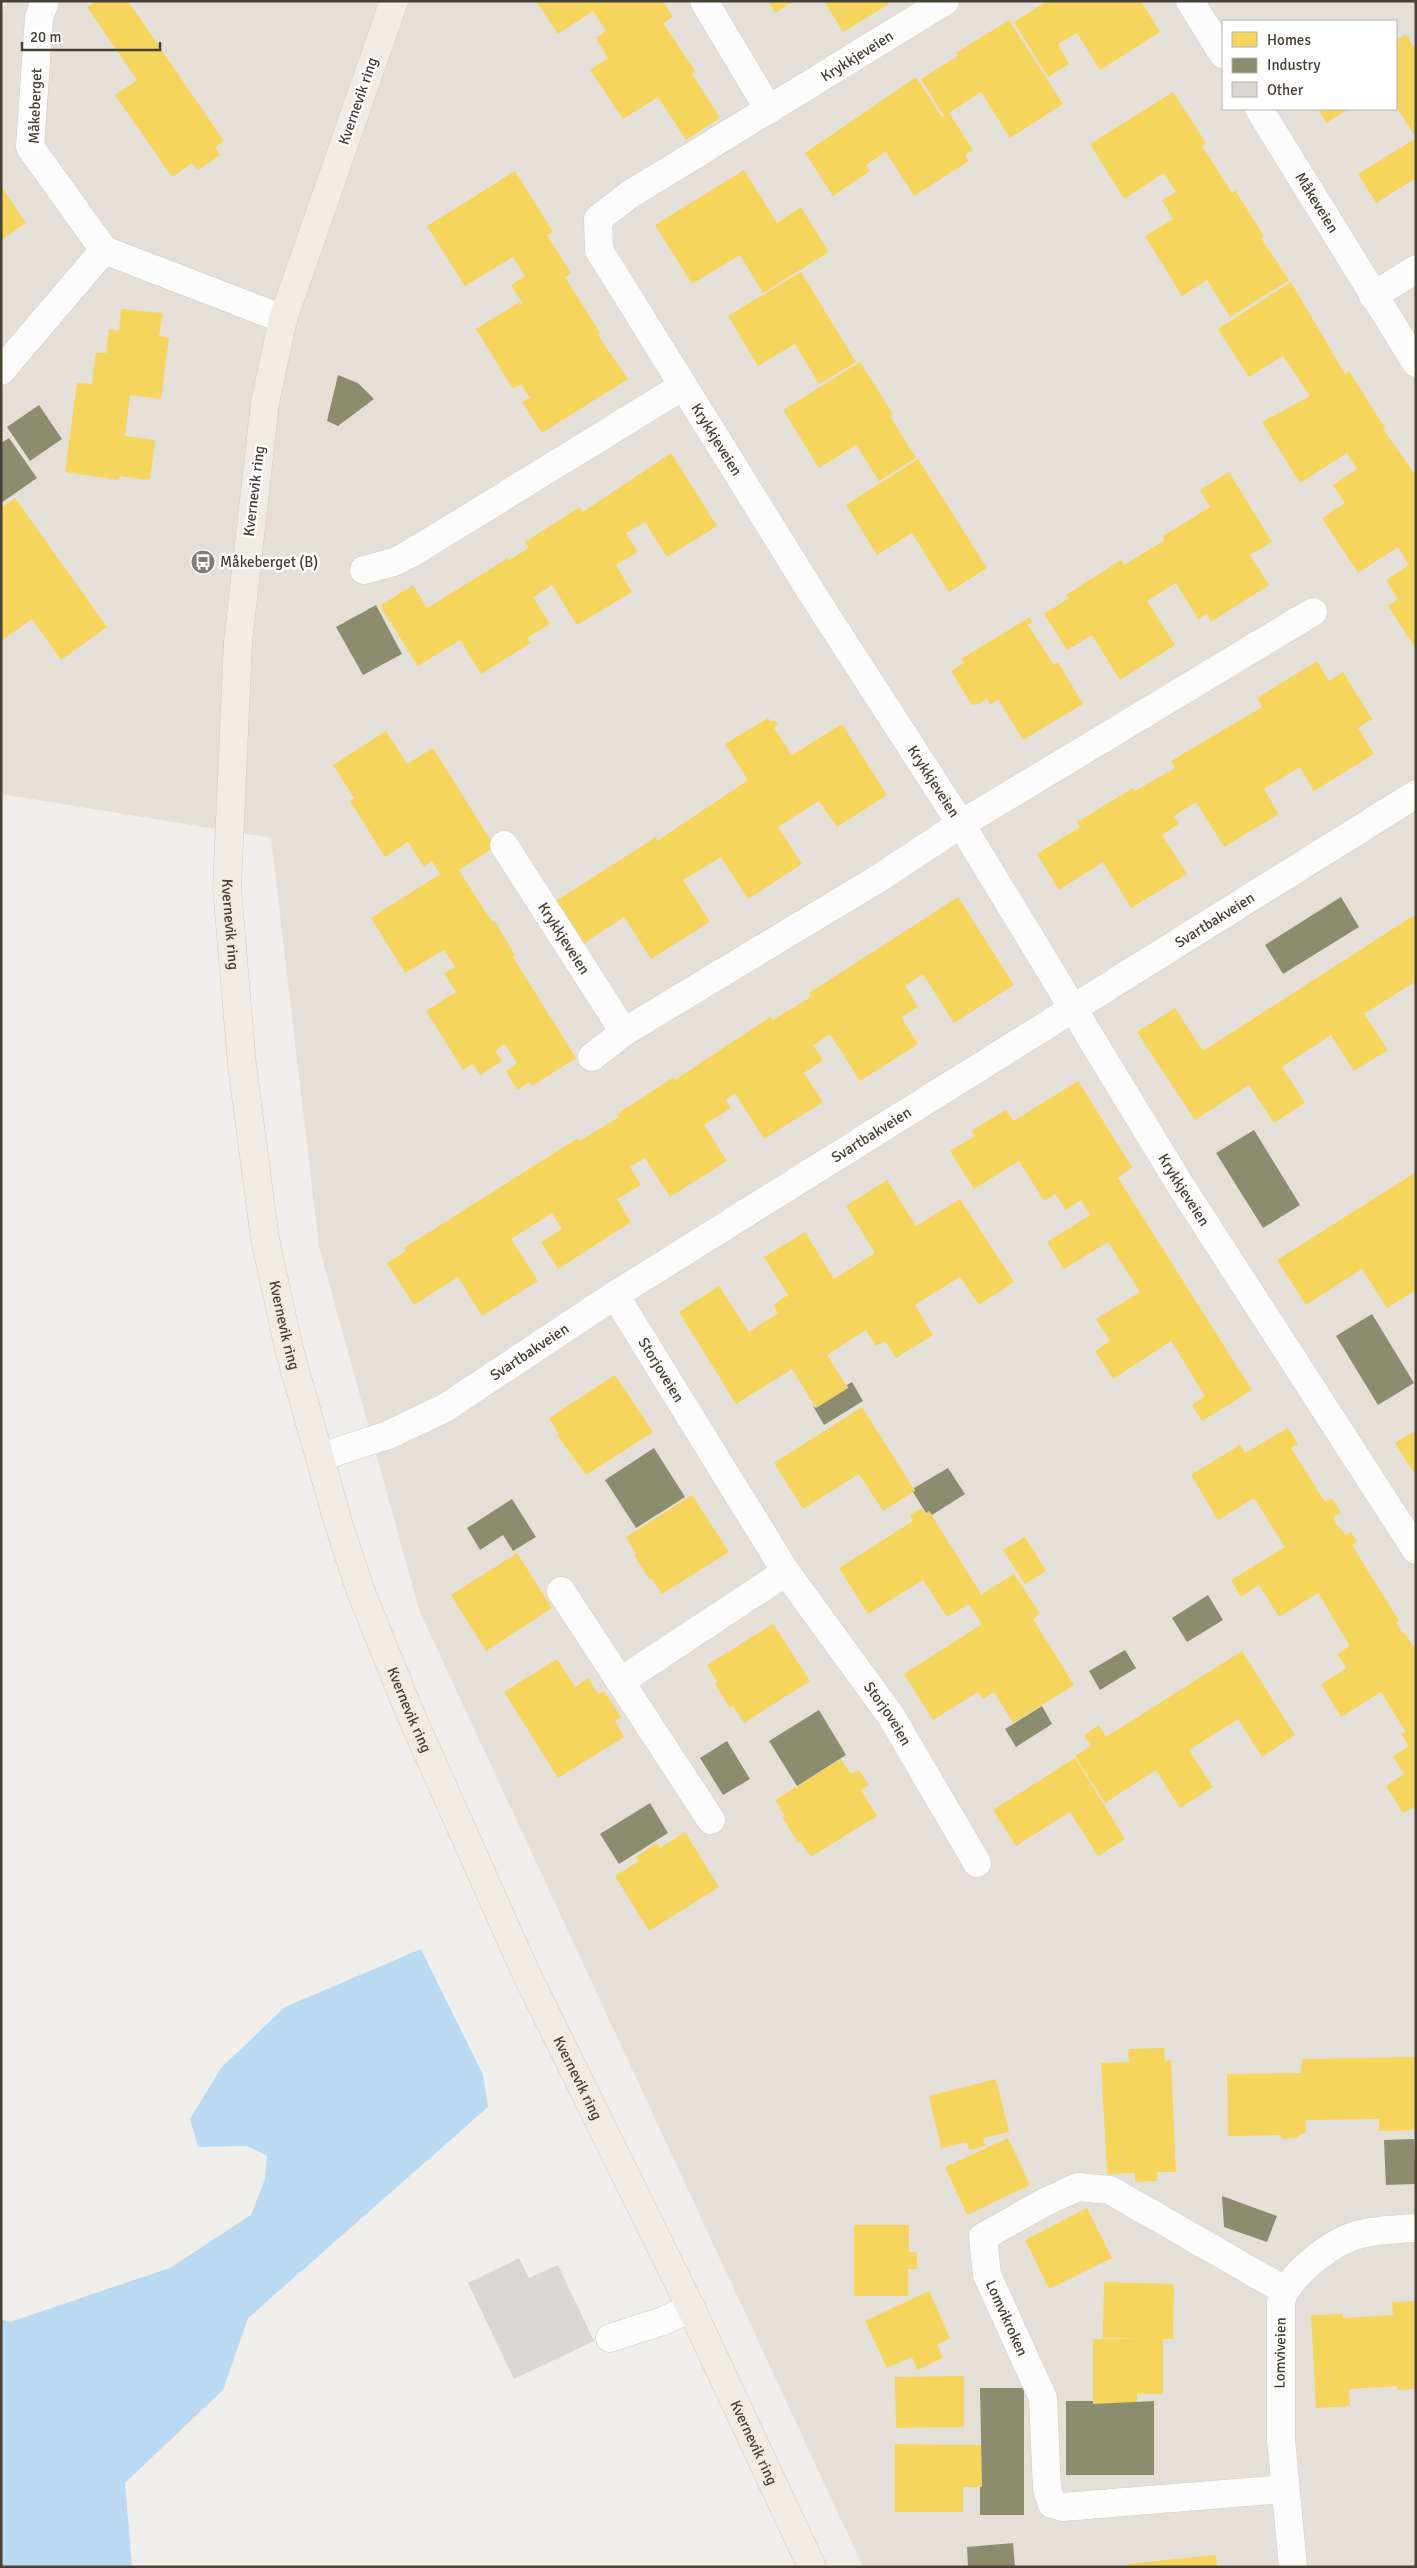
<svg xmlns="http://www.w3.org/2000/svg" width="1417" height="2568" viewBox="0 0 1417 2568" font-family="Signika,sans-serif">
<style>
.residential{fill:#e5e0d7;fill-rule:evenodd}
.water{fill:#b9daf0}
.homes{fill:#f6d55c}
.industry{fill:#8c8c6e}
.building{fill:#dad7d2}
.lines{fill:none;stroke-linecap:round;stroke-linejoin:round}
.minor-casing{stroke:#ceccc7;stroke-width:29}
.major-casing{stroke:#d3cab7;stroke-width:29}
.minor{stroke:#fdfcfc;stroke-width:28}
.major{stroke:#f1ece3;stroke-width:28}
.labels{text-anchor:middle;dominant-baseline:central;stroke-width:5;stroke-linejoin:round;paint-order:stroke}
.street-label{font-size:15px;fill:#474035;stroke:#fff}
.poi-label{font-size:15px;fill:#474035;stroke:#fff;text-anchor:start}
</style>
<rect width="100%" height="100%" fill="#f0eeea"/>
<path class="residential" d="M7 1H1416V2567H863L419 1610 319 1247 271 838 1 794V15ZM1223 21H1396V109H1223Z"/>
<path class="water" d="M421 1949 483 2075 488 2107 248 2318 223 2390 125 2483 132 2567H1V2319L10 2322 170 2268 251 2215 265 2179 267 2156 247 2146 198 2147 190 2119 221 2068 285 2007Z"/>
<path class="homes" d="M97 1H128L224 141 215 147 220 155 198 170 192 163 172 177 115 95 137 80 87 7Z
M536 1H663L673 17 663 23 695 71 692 74 720 118 686 140 658 97 623 119 590 70 608 58 596 38 606 31 593 11 558 34Z
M768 1H794L775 13Z
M824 1H887L889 4 843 32Z
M1047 1H1141L1160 32 1100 70 1077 33 1058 44 1069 64 1048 77 1014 22Z
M1009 20 1063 104 1010 138 981 92 949 113 973 150 965 155 969 161 914 196 886 152 866 165 870 171 833 196 805 153 916 77 942 117 944 116 921 79 958 56 956 53Z
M1406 34 1416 50V138L1396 106V41Z
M1173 92 1206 143 1202 146 1232 193 1235 190 1264 236 1261 238 1289 280 1230 317 1207 280 1182 296 1145 236 1173 219 1162 200 1176 192 1164 173 1124 199 1090 144Z
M1318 109H1349L1326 123Z
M1416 138V178L1376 203 1358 174Z
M744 170 777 223 801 207 829 252 763 293 740 255 692 284 655 225Z
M515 171 553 232 547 235 571 273 565 277 600 333 598 335 608 350 628 379 542 433 522 402 530 398 521 384 513 389 476 329 519 302 521 305 523 304 511 285 525 276 513 257 465 286 427 226Z
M1 186 26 223 1 240Z
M801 272 856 362 819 384 795 344 758 366 728 316Z
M1291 282 1345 374 1349 371 1385 428 1383 429 1416 476V649L1388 606 1398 599 1386 580 1409 565 1398 547 1358 573 1322 518 1345 503 1333 485 1357 469 1347 453 1300 483 1262 422 1310 396 1283 356 1249 377 1218 329Z
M121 309 163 313 159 336 169 338 161 399 130 395 125 436 155 440 150 480 120 476 119 480 65 472 77 383 92 384 96 353H106L109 329 119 331Z
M860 362 893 414 890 416 916 458 879 481 856 445 819 468 783 410Z
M671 453 717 526 667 557 645 522 626 533 638 552 616 565 632 592 577 625 552 585 533 597 550 624 527 638 531 643 481 674 460 640 418 666 380 606 413 585 427 608 508 558 509 560 529 548 525 542 580 507 583 512Z
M918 459 987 568 949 592 912 533 877 555 846 505Z
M1229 472 1272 542 1250 555 1269 585 1211 622 1207 614 1198 619 1176 583 1147 601 1175 645 1120 680 1092 635 1067 650 1044 614 1069 598 1066 595 1121 560 1124 565 1165 540 1163 536 1210 507 1200 490Z
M15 498 107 627 61 660 32 619 1 641V507Z
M1030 617 1032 622 1028 625 1054 665 1058 662 1083 704 1023 740 998 699 990 705 987 698 979 704 972 705 951 671 964 663 961 659Z
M1317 661 1329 681 1343 672 1372 719 1358 728 1374 754 1314 791 1300 767 1264 789 1279 814 1224 847 1196 802 1174 816 1179 824 1162 835 1187 874 1131 908 1103 862 1059 890 1037 854 1080 827 1077 822 1133 788 1135 791 1175 768 1171 761 1262 707 1257 698Z
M768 718 771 722 774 720 778 725 774 728 792 755 842 724 887 795 837 827 819 801 778 827 802 864 748 899 721 857 683 880 710 922 651 959 624 917 583 944 556 901 656 837 657 841 748 780 725 744Z
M386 731 407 764 433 748 495 847 459 870 492 922 494 920 515 955 513 957 576 1058 532 1086 529 1082 517 1090 506 1071 517 1063 505 1044 495 1051 502 1061 480 1075 473 1064 463 1070 426 1011 456 992 444 973 455 967 444 950 405 973 371 918 440 874 432 861 424 867 408 842 385 857 350 801 354 798 333 765Z
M958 897 1014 985 954 1023 923 974 905 986 918 1007 901 1017 918 1044 860 1081 830 1034 813 1045 823 1060 804 1073 823 1102 764 1139 735 1093 725 1100 731 1108 704 1125 727 1161 670 1197 645 1158 630 1167 641 1185 617 1199 631 1222 558 1269 541 1242 562 1229 552 1213 511 1239 538 1281 482 1316 458 1277 414 1305 387 1263 406 1251 404 1248 578 1138 580 1141 619 1117 617 1114 674 1077 675 1080 770 1017 773 1020 811 997 809 993Z
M1416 914V987L1413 983 1364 1014 1388 1050 1354 1071 1331 1035 1282 1067 1305 1103 1274 1123 1249 1085 1195 1120 1137 1032 1175 1008 1203 1051Z
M1078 1081 1132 1167 1118 1178 1252 1390 1202 1421 1192 1405 1205 1396 1171 1341 1113 1379 1095 1351 1110 1341 1096 1319 1140 1292 1108 1242 1064 1269 1047 1242 1090 1215 1081 1200 1066 1210 1055 1194 1044 1201 1019 1161 974 1189 950 1151 975 1136 972 1130 1006 1110 1013 1121Z
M1416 1172V1290L1387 1308 1362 1269 1306 1305 1277 1260Z
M887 1180 916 1226 960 1199 1014 1282 979 1305 960 1277 915 1305 933 1335 896 1358 885 1341 876 1346 866 1330 827 1355 848 1388 816 1408 792 1369 736 1404 679 1312 719 1286 749 1332 778 1313 773 1305 788 1295 764 1257 805 1232 834 1279 875 1253 846 1206Z
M615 1375 653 1432 586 1475 557 1435 559 1434 549 1418Z
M862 1407 915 1491 883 1511 859 1474 803 1509 774 1463Z
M1288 1428 1298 1444 1291 1448 1325 1502 1332 1498 1341 1513 1334 1517 1336 1524 1346 1535 1351 1532 1357 1542 1352 1545 1399 1621 1396 1622 1402 1633 1404 1632 1416 1650V1806L1403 1813 1386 1786 1404 1774 1393 1756 1409 1746 1401 1734 1406 1732 1381 1692 1341 1717 1321 1684 1347 1668 1337 1654 1350 1646 1318 1593 1279 1617 1259 1585 1241 1597 1231 1580 1285 1547 1254 1498 1218 1520 1191 1475 1240 1445 1245 1453Z
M1416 1430V1476L1395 1443Z
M692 1495 729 1552 662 1594 651 1578 649 1579 634 1555 636 1554 626 1537Z
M922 1508 925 1514 929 1511 983 1597 982 1594 1014 1574 1040 1614 1033 1619 1074 1685 1013 1723 994 1692 983 1699 978 1692 933 1720 904 1674 982 1624 969 1604 947 1617 923 1580 868 1614 839 1568 913 1521 910 1515Z
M1025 1537 1046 1571 1025 1584 1003 1550Z
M517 1553 552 1608 486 1651 451 1595Z
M773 1624 810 1681 744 1723 733 1706 729 1707 715 1684 717 1682 707 1665Z
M1242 1651 1295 1735 1262 1757 1238 1719 1189 1750 1213 1787 1180 1808 1156 1770 1105 1803 1075 1756 1091 1746 1084 1735 1099 1725 1106 1737Z
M557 1659 575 1687 588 1678 598 1694 604 1691 621 1717 615 1721 624 1737 558 1778 504 1692Z
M1075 1758 1125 1839 1098 1856 1070 1812 1016 1846 993 1810Z
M841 1759 851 1774 859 1770 869 1785 861 1790 877 1816 811 1857 800 1841 798 1843 782 1817 785 1816 775 1800Z
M685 1832 719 1887 649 1931 615 1876 639 1861 636 1857 657 1843 660 1848Z
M1164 2048 1165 2061 1171 2060 1176 2172H1157V2181L1135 2182V2173L1107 2174 1101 2063 1129 2062 1128 2049Z
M1416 2057V2130L1379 2131V2119L1306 2120V2133L1300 2134 1297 2138 1283 2139 1279 2135 1228 2136 1227 2074 1301 2073 1302 2059Z
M996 2079 1009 2132 983 2138 985 2146 969 2150 967 2142 941 2148 929 2096Z
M1008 2138 1030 2185 967 2215 945 2167Z
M1087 2208 1112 2258 1049 2289 1025 2240Z
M854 2225H909V2252H917V2269H908V2296H854Z
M1104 2282 1174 2284 1173 2339H1163V2394H1137V2404H1093V2339H1144L1103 2338Z
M929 2291 950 2338 937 2345 943 2358 917 2370 912 2357 887 2368 865 2321Z
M1416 2301V2389L1397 2390V2386L1349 2389 1350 2406 1316 2408 1311 2315 1343 2314V2318L1393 2315 1392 2302Z
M964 2376V2427L896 2428 895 2377Z
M895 2444 982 2445V2487H963V2512H895Z
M1216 2555 1217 2567H1128L1127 2564Z"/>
<path class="industry" d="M338 375 358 383 374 399 338 426 327 421Z
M39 405 62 439 30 461 7 427Z
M9 438 37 478 1 503V443Z
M376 605 402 654 363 675 336 627Z
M1341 897 1359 927 1283 974 1265 945Z
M1254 1130 1300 1205 1263 1228 1216 1153Z
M1372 1314 1414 1383 1378 1405 1336 1336Z
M852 1382 863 1401 824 1425 813 1406 816 1408 848 1388 847 1385Z
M654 1448 685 1497 636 1528 605 1480Z
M948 1468 965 1494 932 1515 929 1511 926 1513 913 1492 915 1491 914 1488Z
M512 1499 536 1537 513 1551 503 1535 480 1550 467 1528Z
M1208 1595 1223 1620 1187 1642 1172 1618Z
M1125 1650 1136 1668 1100 1690 1089 1671Z
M1042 1706 1052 1724 1016 1747 1005 1729Z
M819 1710 846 1755 797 1786 769 1741Z
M727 1741 750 1779 723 1795 700 1758Z
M650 1803 668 1833 619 1864 600 1834Z
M1414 2139 1416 2184 1386 2185 1384 2140Z
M1222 2196 1277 2216 1267 2242 1224 2227Z
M980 2388H1024V2515H980V2487H982Z
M1066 2401H1093V2404L1154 2401V2475H1066Z
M1013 2543 1015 2567H968L967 2547Z"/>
<path class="building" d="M519 2258 529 2278 558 2265 594 2341 514 2379 468 2283Z"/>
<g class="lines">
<defs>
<g id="minor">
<path d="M45 1 39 18 30 147 104 250"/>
<path d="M704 1 769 110"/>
<path id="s1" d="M945 1 629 195 598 219 599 250 815 598 961 824 1179 1183 1416 1550"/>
<path d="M1190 1 1223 54"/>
<path id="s2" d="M1259 109 1416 363"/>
<path d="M1373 296 1416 269"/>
<path d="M1 371 104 250 283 319"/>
<path d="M364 570 394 562 410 554 683 386"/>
<path id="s3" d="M504 845 624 1032"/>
<path d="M592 1057 624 1032 876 880 961 824 1313 612"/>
<path id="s4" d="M615 1295 786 1572 891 1716 977 1863"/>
<path id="s5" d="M320 1457 388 1435 445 1408 615 1295 1416 794"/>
<path d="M561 1591 711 1820"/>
<path d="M621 1681 786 1572"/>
<path id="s6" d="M1284 2290 1110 2190 1078 2187 1045 2202 983 2237 987 2275 1043 2398 1047 2489 1052 2504 1063 2507 1284 2489"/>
<path d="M610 2338 663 2321 691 2308"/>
<path d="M1293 2567 1281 2439V2302C1288 2275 1334 2240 1361 2234 1379 2230 1398 2229 1416 2228"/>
</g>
<g id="major">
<path id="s7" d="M394 1 283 319 265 403 238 642 227 888 242 1065 265 1239 289 1349 338 1522 361 1592 410 1713 525 1971 691 2308 812 2567"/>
</g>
</defs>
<use href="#minor" class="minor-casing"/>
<use href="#major" class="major-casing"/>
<use href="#minor" class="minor"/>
<use href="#major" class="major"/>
</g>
<defs>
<symbol id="bus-disc" viewBox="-11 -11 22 22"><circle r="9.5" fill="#827d74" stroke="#fff"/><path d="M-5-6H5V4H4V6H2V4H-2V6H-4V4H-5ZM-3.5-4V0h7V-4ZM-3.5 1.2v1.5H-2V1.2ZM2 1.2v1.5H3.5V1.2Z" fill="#fff"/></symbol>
</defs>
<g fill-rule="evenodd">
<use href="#bus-disc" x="189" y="548" width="28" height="28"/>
</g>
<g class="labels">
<g class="street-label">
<text transform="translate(857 56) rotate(-32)">Krykkjeveien</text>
<text transform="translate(358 101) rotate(-71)">Kvernevik ring</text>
<text transform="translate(35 106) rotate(-88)">Måkeberget</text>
<text stroke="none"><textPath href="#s2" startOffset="110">Måkeveien</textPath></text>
<text stroke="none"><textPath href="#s1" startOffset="664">Krykkjeveien</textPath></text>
<text transform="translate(254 491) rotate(-83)">Kvernevik ring</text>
<text stroke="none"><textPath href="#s1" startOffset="1069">Krykkjeveien</textPath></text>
<text stroke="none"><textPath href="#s5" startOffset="1046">Svartbakveien</textPath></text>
<text stroke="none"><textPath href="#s7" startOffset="946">Kvernevik ring</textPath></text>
<text stroke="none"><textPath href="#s3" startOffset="111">Krykkjeveien</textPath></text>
<text stroke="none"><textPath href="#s5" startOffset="641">Svartbakveien</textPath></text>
<text stroke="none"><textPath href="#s1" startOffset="1548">Krykkjeveien</textPath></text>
<text stroke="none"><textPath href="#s7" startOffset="1351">Kvernevik ring</textPath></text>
<text stroke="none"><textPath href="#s5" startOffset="236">Svartbakveien</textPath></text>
<text stroke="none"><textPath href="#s4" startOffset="88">Storjoveien</textPath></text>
<text stroke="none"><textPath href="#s7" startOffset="1756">Kvernevik ring</textPath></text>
<text stroke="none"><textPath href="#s4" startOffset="500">Storjoveien</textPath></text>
<text stroke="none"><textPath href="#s7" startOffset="2161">Kvernevik ring</textPath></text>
<text stroke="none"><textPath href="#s6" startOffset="426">Lomvikroken</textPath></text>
<text transform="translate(1280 2353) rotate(-89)">Lomviveien</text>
<text stroke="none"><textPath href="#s7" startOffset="2566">Kvernevik ring</textPath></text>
</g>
<g class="poi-label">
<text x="220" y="562">Måkeberget (B)</text>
</g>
</g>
<rect width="1417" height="2568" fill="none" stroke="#474035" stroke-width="5"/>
<rect x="1222" y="20" width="175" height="90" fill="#ffffff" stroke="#b5b3ae"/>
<rect x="1232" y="32" width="25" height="15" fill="#f6d55c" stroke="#b5b3ae"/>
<text x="1267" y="45" font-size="15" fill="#474035">Homes</text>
<rect x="1232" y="58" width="25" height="15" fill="#8c8c6e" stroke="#b5b3ae"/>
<text x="1267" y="70" font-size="15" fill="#474035">Industry</text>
<rect x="1232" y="82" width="25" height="15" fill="#dad7d2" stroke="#b5b3ae"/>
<text x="1267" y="95" font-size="15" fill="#474035">Other</text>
<path d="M22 42v8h138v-8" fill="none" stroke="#474035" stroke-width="2.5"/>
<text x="30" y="42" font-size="15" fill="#474035" stroke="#ffffff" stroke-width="4" paint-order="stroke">20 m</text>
</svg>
